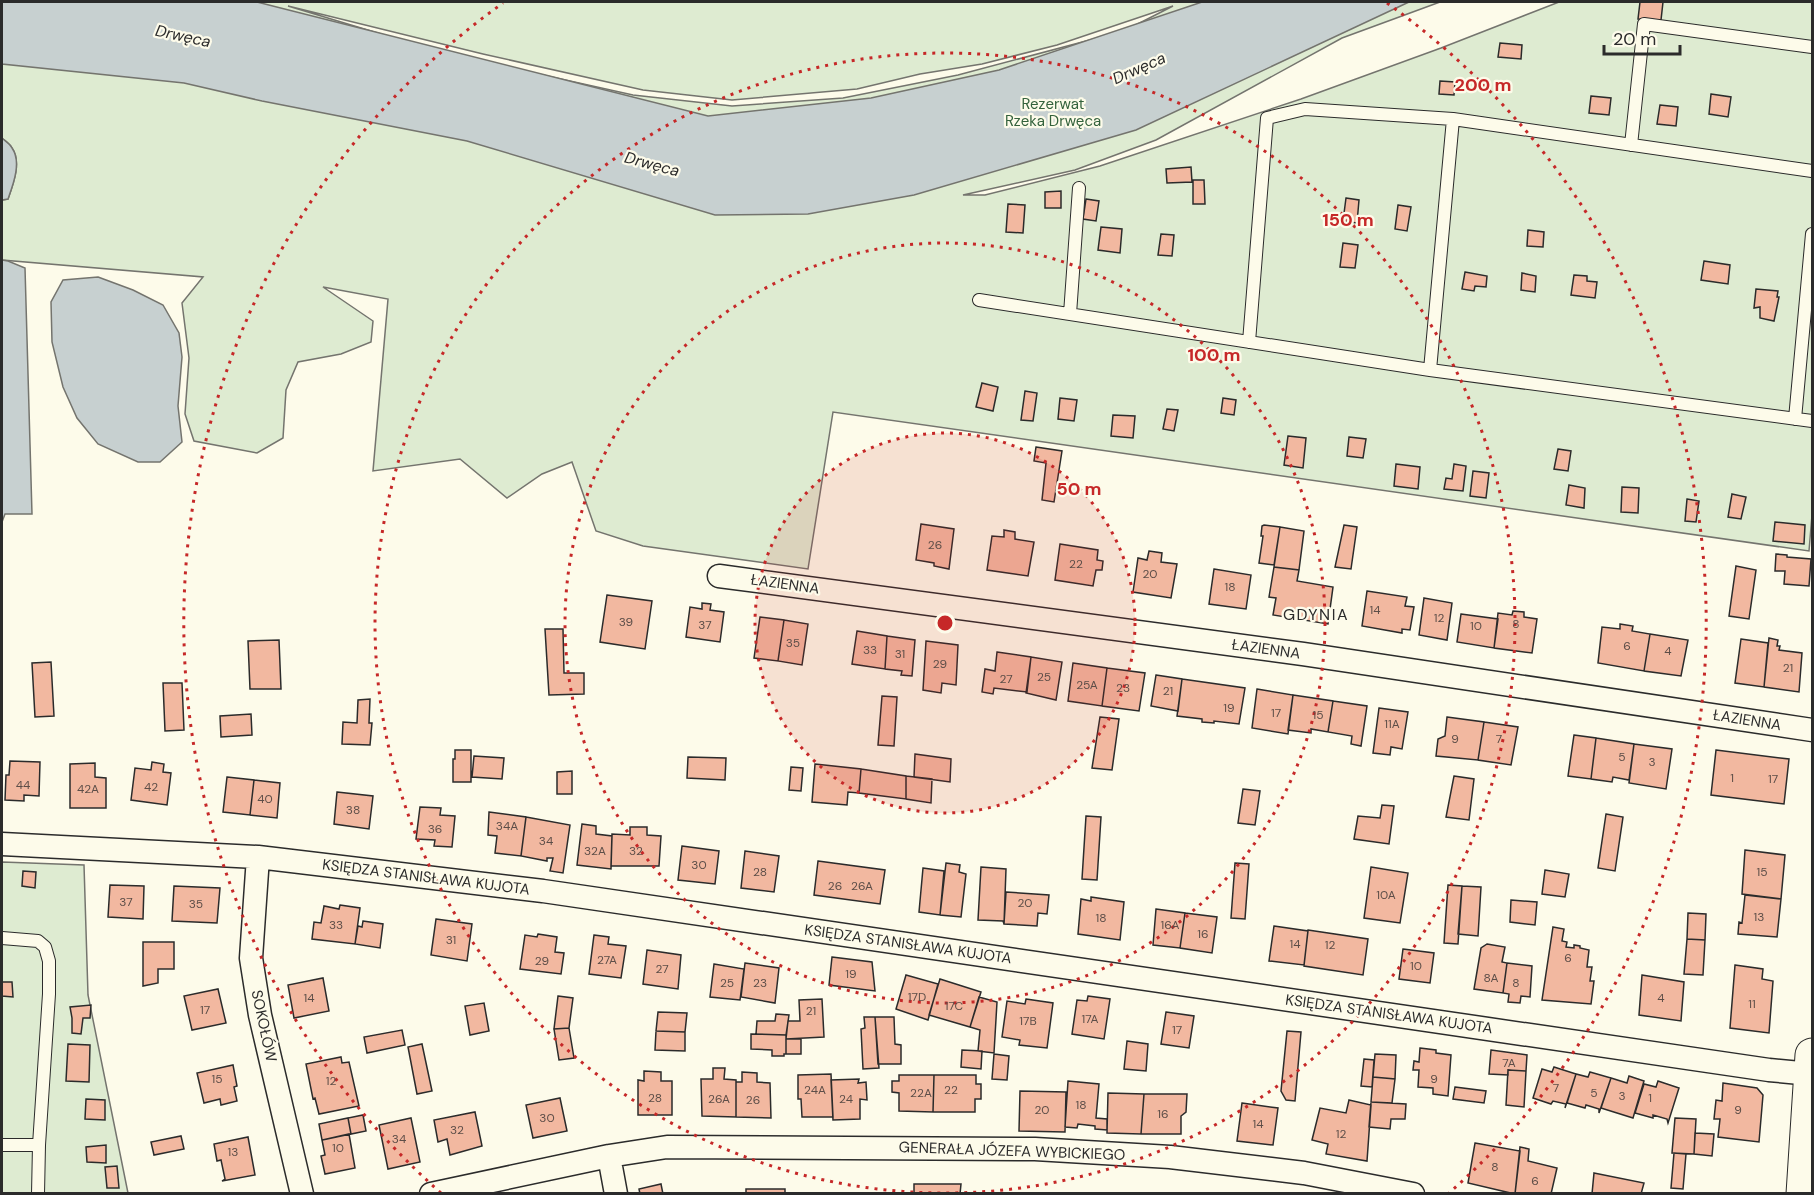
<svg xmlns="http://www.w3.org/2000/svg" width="1814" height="1195" viewBox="0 0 1814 1195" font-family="'DM Sans',sans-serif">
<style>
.green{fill:#deebd1;stroke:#74746e;stroke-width:1.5;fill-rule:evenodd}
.water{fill:#c7d0d0;stroke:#74746e;stroke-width:1.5}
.building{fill:#f2b8a0;stroke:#2b2b2b;stroke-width:1.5}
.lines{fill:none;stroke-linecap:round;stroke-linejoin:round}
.lane-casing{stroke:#2b2b2b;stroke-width:14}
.street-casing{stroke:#2b2b2b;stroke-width:25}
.secondary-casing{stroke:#2b2b2b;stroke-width:35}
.lane{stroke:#fdfbea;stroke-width:12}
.street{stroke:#fdfbea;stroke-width:22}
.secondary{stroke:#fdfbea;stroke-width:33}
.ring{fill:none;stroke:#c62828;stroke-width:3;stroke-dasharray:3 6}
.labels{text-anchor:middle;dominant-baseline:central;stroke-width:4.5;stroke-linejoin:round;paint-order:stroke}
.number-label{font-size:12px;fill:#5d4e48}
.park-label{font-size:15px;fill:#34623c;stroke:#fdfbea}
.street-label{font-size:15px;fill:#2b2b2b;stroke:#fdfbea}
.water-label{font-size:16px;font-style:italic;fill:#2b2b2b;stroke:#fdfbea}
.neighbourhood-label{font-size:16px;letter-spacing:1.5px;fill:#2b2b2b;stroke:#fdfbea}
.centre{fill:#c62828;stroke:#fdfbea;stroke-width:3}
.ring-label{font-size:18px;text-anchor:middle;font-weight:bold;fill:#c62828;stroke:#fdfbea;stroke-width:4.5;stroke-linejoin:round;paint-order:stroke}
</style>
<rect width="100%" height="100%" fill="#fdfbea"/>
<path class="green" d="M2 2H1440L1342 38 1156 140 1075 170 963 195H985L1100 166 1301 99 1441 48 1559 2H1812V515L1809 551 833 412 808 569 643 546 596 531 572 462 542 474 507 498 460 459 373 471 388 299 323 287 373 321 371 342 341 354 298 362 286 390 283 438 257 453 194 441 185 414 189 358 182 303 203 277 2 260V200L8 199C13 185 22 162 12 148 10 144 5 141 2 138ZM288 6 483 54 643 90 732 100 857 89 920 74 982 64 1057 45 1173 6 1124 31 958 75 843 98 732 106 633 95 444 53Z
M2 862 84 865 88 995 128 1193 2 1194Z"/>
<path class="water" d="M2 2H257L708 116 871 98 999 70 1202 2H1409L1136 130 914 195 808 214 715 215 467 141 262 101 184 83 2 64Z
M2 138C5 141 10 144 12 148 22 162 13 185 8 199L2 200Z
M2 260 8 261 25 268 32 514H5L2 522Z
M98 277 133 290 163 305 179 333 182 357 178 406 182 442 160 462H138L98 444 77 418 63 387 52 342 51 302 63 280Z"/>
<path class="building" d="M1640 2H1663L1661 20 1638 19Z
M1500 43 1522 45 1521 59 1498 57Z
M1440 81 1455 82 1454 95 1439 94Z
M1711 94 1731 97 1728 117 1709 114Z
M1591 96 1611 98 1609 115 1589 113Z
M1660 105 1678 107 1676 126 1657 124Z
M1191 167 1192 182 1167 183 1166 169Z
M1193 180H1204L1205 204H1193Z
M1061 191V208H1045V192Z
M1346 198 1359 200 1357 223 1343 221Z
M1086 199 1099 201 1096 221 1083 219Z
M1008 204 1025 205 1023 233 1006 232Z
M1398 205 1411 207 1407 231 1395 229Z
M1101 227 1122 229 1120 253 1098 250Z
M1528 230 1544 232 1543 247 1527 246Z
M1161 234 1174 235 1172 256 1158 255Z
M1343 243 1358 245 1355 268 1340 267Z
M1704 261 1730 265 1728 284 1701 280Z
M1465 272 1487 276 1486 287 1475 286 1474 291 1462 289Z
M1522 273 1536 276 1535 292 1521 290Z
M1574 275 1587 276V281L1597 282 1595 298 1571 295Z
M1756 289 1778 291 1777 297H1779L1774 321 1760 318V307L1754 308Z
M982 383 998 387 993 411 976 407Z
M1025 391 1037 393 1033 421 1021 420Z
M1060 398 1077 400 1074 421 1058 419Z
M1223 398 1236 400 1234 415 1221 413Z
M1167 409 1178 410 1174 431 1163 429Z
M1113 415 1135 416 1133 438 1111 436Z
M1288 436 1306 438 1303 468 1284 465Z
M1349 437 1366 439 1363 458 1347 456Z
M1036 447 1062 451 1054 502 1042 500 1046 463 1034 461Z
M1558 449 1571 451 1568 471 1554 469Z
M1396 464 1420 467 1418 489 1394 486Z
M1454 464 1466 466 1463 491 1444 489 1446 478 1452 479Z
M1473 471 1489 473 1486 498 1470 496Z
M1569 485 1585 488 1584 508 1566 505Z
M1622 487 1639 488 1638 513 1621 512Z
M1732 494 1746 497 1741 519 1728 517Z
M1687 499 1699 501 1696 522 1685 521Z
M1775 522 1805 525 1804 544 1773 541Z
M921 524 954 529 949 569 934 566V563L916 560Z
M1264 525 1280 527 1274 565 1259 563 1263 536H1261L1262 526Z
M1344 525 1357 527 1351 569 1335 567Z
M1280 527 1304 531 1299 570 1274 567Z
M1004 530 1015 532V539L1034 542 1028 576 987 570 992 536 1004 537Z
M1060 544 1098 550 1097 560 1103 561 1102 570H1096L1093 586 1055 580Z
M1149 551 1162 553 1161 562 1177 564 1171 598 1133 592 1138 558 1147 560Z
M1776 554 1787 555V557L1811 559 1809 586 1784 584 1785 571H1775Z
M1736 566 1756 570 1749 619 1729 616Z
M1274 567 1299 570 1297 581 1333 587 1328 624 1273 615 1276 598 1269 597Z
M1214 569 1251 575 1246 609 1209 604Z
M1367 591 1407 597 1405 606 1414 607 1410 630 1402 629V633L1362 626Z
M607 595 652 601 645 649 600 642Z
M1424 598 1452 603 1447 640 1419 635Z
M702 603 711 604 710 610 724 612 720 642 686 637 690 607 702 609Z
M1513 611 1524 612V617L1537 619 1532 653 1494 648 1498 613 1512 615Z
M1461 614 1498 619 1494 648 1457 642Z
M760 617 784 620 778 661 754 658Z
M784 620 808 624 802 665 778 661Z
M1620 624 1633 626 1632 631 1650 634 1644 671 1598 663 1602 627 1620 629Z
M545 629H563L564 673H584V694L549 695Z
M857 631 887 636 885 669 852 664Z
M1650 634 1688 640 1681 676 1644 671Z
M887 636 915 640 912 676 901 675 902 671 885 669Z
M1769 638 1778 640 1777 646H1780L1779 650 1802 653 1799 692 1764 687Z
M1741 639 1768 643 1764 687 1735 683Z
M279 640 281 689H250L248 641Z
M926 641 958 645 956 685 942 683 941 693 923 690Z
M997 652 1031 657 1027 692 994 688 993 694 982 692 985 669 995 671Z
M1031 657 1062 662 1056 700 1026 693Z
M51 662 54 716 35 717 32 663Z
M1073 663 1107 668 1102 706 1068 701Z
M1107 668 1145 673 1139 711 1102 706Z
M1156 675 1182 679 1178 711 1151 706Z
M1182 679 1245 688 1239 724 1214 721V723L1202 722V719L1177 716Z
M163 683H182L184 730 165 731Z
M1257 689 1293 695 1288 734 1252 728Z
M1293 695 1333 701 1328 732 1311 729V733L1288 730Z
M882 696 897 697 894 746 878 745Z
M370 699 369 723H372L370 745 342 744 343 722 357 723 358 700Z
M1333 701 1367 706 1361 746 1351 744 1352 736 1328 732Z
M1379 708 1408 712 1402 749 1391 747 1390 755 1373 753Z
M251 714 252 735 221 737 220 716Z
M1100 717 1119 719 1112 770 1092 768Z
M1447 717 1484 722 1478 760 1436 756 1438 739 1445 736Z
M1484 722 1518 727 1511 765 1478 760Z
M1574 735 1596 738 1591 779 1568 776Z
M1596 738 1634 744 1629 780 1613 777 1612 782 1591 779Z
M1634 744 1672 749 1666 789 1629 783Z
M455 750H471V782H453V759H455Z
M1716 750 1789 759 1784 804 1711 795Z
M915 754 951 759 950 782 914 777Z
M474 756 504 758 502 779 472 777Z
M688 757 726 758 725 780 687 778Z
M10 761 40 762 39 796 24 795V801L5 800 6 775H9Z
M152 762 164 764 163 772 171 773 167 805 131 800 135 768 151 770Z
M95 763V777L106 778V808H70V764Z
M815 764 861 769 859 793 848 792 847 805 812 802Z
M791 767 803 768 801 791 789 790Z
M861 769 906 776V799L859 793Z
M572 771V794H557V772Z
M906 776 932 779 931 803 906 799Z
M1454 776 1474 779 1469 820 1446 817Z
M227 777 254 780 250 815 223 812Z
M254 780 280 783 277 818 250 815Z
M1243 789 1260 791 1255 825 1238 823Z
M337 792 373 796 369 829 334 824Z
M1382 805 1394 806 1389 844 1354 839 1358 816 1380 818Z
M420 807 441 808 440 815 455 816 452 847 434 846 435 840 416 839Z
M489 812 526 817 521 856 495 853 497 836 488 835Z
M1606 814 1623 817 1615 871 1598 868Z
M1086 816 1101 817 1097 880 1082 879Z
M526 817 570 825 563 873 550 871 553 858H547V861L521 856Z
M582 824 596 826V834L612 836 611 869 577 865Z
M630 827H647V835L661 836 659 866H611L612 834 630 835Z
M682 846 719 851 715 884 678 880Z
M1745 850 1785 855 1781 899 1742 894Z
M745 851 779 856 774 892 741 888Z
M818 861 885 870 880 904 814 895Z
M946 863 960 865 959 872 966 874 961 917 940 915Z
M1235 863 1249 864 1245 919 1231 918Z
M981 867 1006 869 1004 924 1003 921 978 920Z
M1371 867 1408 873 1400 923 1364 918Z
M923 868 944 871 940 915 919 912Z
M1545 870 1569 874 1565 897 1542 894Z
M23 871 36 872 35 888 22 886Z
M110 885 144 886 143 919 108 917Z
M1448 885 1462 886 1458 944 1444 943Z
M174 886 220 888 217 923 172 921Z
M1462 886 1481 887 1478 936 1458 934Z
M1006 892 1049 895 1047 914 1038 913 1037 926 1004 924Z
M1745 895 1781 899 1777 937 1738 934 1739 922 1742 923Z
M1091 897 1124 902 1120 940 1078 934 1081 899 1091 901Z
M1511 900 1537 902 1535 925 1510 922Z
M340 905 360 908 355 944 312 939 314 922 321 923 324 906 339 909Z
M1156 909 1185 913 1180 948 1153 945Z
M1185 913 1217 917 1212 953 1180 948Z
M1688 913 1706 914 1705 940 1687 939Z
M436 919 472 924 467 961 431 955Z
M363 921 383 924 380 948 355 944 358 926 362 927Z
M1274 926 1308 931 1304 965 1269 961Z
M1553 927 1564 929 1562 941 1567 942 1566 947 1574 948V945L1580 946V948L1589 950 1587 967H1592L1590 981H1594L1591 1004 1542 1000Z
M1308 930 1368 939 1363 975 1304 966Z
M538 934 557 937 555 952 564 953 561 974 520 969 525 935 537 937Z
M594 935 609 937 608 944 626 946 621 978 589 974Z
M1687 939 1705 940 1703 975 1684 974Z
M143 942H174V969H158V983L143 986Z
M1487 944 1505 947 1502 962 1507 963 1503 993 1474 989 1481 948Z
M1403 949 1434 953 1430 983 1399 979Z
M647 950 681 955 678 989 643 984Z
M832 957 872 962 875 991 829 985Z
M745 963 779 968 775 1003 741 997Z
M1507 963 1532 966 1530 997 1521 996 1520 1003 1508 1002 1509 994 1503 993Z
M714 964 744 969 740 1000 710 997Z
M1735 965 1763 969 1762 979 1773 981 1769 1033 1730 1028Z
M906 975 938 984 928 1020 896 1009Z
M1642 975 1684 982 1681 1021 1639 1015Z
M323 978 329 1011 294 1018 288 985Z
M940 979 981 992 970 1027 929 1015Z
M2 982H12L13 997 2 996Z
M218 989 226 1023 192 1030 184 996Z
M558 996 573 998 569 1028 554 1029Z
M1088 996 1110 999 1104 1039 1072 1034 1077 1000 1087 1001Z
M979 997 997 1002 994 1053 978 1051 980 1030 970 1027Z
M822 999 824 1037 786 1039 788 1021H800L799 1000Z
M1026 999 1053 1003 1047 1048 1019 1045 1020 1040 1002 1037 1007 1001 1025 1004Z
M484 1003 489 1031 470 1035 465 1006Z
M91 1005 90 1018H83L81 1034 72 1033V1018L70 1007Z
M658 1012 687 1013 685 1032 656 1031Z
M1166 1012 1194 1016 1189 1048 1161 1044Z
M776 1014 789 1015 786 1035 756 1034 757 1021H775Z
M864 1017H875L879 1068 863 1069 861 1029 865 1028Z
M875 1017H894L895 1044 901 1045V1064H878Z
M569 1028 574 1058 559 1060 554 1029Z
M402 1030 405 1045 367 1053 364 1037Z
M656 1031 685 1032V1051L655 1050Z
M1287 1031 1301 1032 1295 1101 1286 1100 1281 1091Z
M751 1034 786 1035V1054H784V1056H772V1050L751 1049Z
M786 1039H801V1054H786Z
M1127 1041 1148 1044 1146 1071 1124 1069Z
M68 1044 90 1045 89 1082 66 1081Z
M422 1044 432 1091 417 1094 408 1047Z
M1420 1048 1436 1050V1053L1451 1055 1448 1096 1433 1094V1088L1418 1087 1419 1070H1413L1414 1061 1419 1062Z
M962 1050 982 1051 981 1069 961 1067Z
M1491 1050 1527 1055 1526 1071 1508 1070V1075L1489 1074Z
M994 1054 1009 1056 1007 1080 992 1079Z
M1375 1054 1396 1055 1395 1079 1373 1077Z
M341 1057 342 1063 349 1062 359 1106 319 1114 315 1098 313 1099 306 1064Z
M1364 1059 1374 1060 1372 1087 1361 1086Z
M233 1065 237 1086 234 1087 237 1101 221 1105 220 1099 204 1103 197 1073Z
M1554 1067 1576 1074 1565 1108 1566 1104 1553 1101 1551 1104 1533 1098 1542 1069 1552 1072Z
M713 1068H725L724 1079 736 1080V1117L702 1116 701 1079H713Z
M1508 1070 1526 1071 1524 1107 1506 1105Z
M644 1071 661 1072V1081H672V1115H638V1080L644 1081Z
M742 1072 757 1073V1082L770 1083 771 1118 736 1117V1082H742Z
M1590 1072 1611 1078 1599 1113V1109L1586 1105 1585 1108 1567 1103 1576 1074 1588 1077Z
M831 1074 833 1117H802L801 1099H798V1075Z
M899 1075H934L933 1112 899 1111V1093L892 1092V1081H899Z
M934 1075H976V1084H981V1099H975V1112H933Z
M1629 1076 1644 1081 1633 1118 1601 1108 1611 1078 1627 1083Z
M1373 1077 1395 1079 1392 1103 1371 1102Z
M859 1079 858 1083 866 1082 867 1100 860 1099V1119L833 1120 831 1080Z
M1068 1081 1099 1084 1096 1118 1107 1119V1130L1095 1129V1126L1078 1124 1077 1128 1065 1127Z
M1658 1081 1679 1088 1668 1123 1667 1119 1653 1115V1118L1635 1113 1644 1084 1656 1087Z
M1723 1083 1757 1088 1763 1095 1759 1142 1718 1137 1720 1119H1714L1716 1100 1722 1101Z
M1455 1087 1486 1091 1484 1103 1453 1099Z
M1020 1091 1066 1092 1065 1132 1019 1131Z
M1108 1093 1144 1094 1141 1134 1107 1133Z
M1144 1094H1187L1186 1112 1181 1116V1134H1141Z
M560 1098 567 1131 533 1138 526 1105Z
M86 1099 105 1100V1120L85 1119Z
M1349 1100 1371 1105 1367 1161 1326 1154 1328 1144 1312 1140 1320 1108 1346 1113Z
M1371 1102 1406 1104 1405 1119H1391L1390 1129 1369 1127Z
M1242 1103 1278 1108 1273 1145 1237 1141Z
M475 1112 482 1146 450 1155 447 1139 438 1142 434 1120Z
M363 1115 366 1131 351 1134 348 1118Z
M348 1118 351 1134 322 1140 319 1124Z
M411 1118 420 1162 388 1169 379 1125Z
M1675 1118 1696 1119 1694 1154 1672 1153Z
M1695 1133 1714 1134 1712 1156 1694 1154Z
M349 1134 355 1168 325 1174 321 1156 325 1155 322 1140Z
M181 1136 184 1149 154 1155 151 1142Z
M248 1137 255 1175 222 1181 225 1179 221 1160 217 1161 214 1144Z
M1475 1143 1520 1151 1515 1194 1468 1183Z
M106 1145V1163L87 1162 86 1147Z
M1520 1147 1529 1149 1528 1161 1557 1168 1551 1194H1515Z
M1674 1153 1686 1154 1683 1189 1671 1188Z
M117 1166 119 1188H107L105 1167Z
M1594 1173 1644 1183 1641 1194H1592Z
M661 1184 663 1194H640L639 1189Z
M914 1184H961L960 1194H914Z
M746 1189H785V1194H746Z"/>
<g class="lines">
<defs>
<path id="lane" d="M1631 145 1644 24 1812 47
M979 300 1430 370 1812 421
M1070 314 1079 188
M1249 342 1267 118 1305 109 1453 119 1812 171
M1430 370 1453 119
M1795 419 1812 234
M2 938 38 941 45 947 49 961V994L39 1145 38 1194
M2 1145H39"/>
<path id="street" d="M719 576 1303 654 1812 730
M2 844 258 857 543 891 1769 1070 1811 1074
M258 857 251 958 260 1015 302 1194
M609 1156 616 1194
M431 1194 609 1156 667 1147 1035 1149 1170 1157 1304 1173 1413 1194"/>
<path id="secondary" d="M1803 1194 1812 1055"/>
</defs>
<use href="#lane" class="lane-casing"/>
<use href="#street" class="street-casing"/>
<use href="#secondary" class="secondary-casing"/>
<use href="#lane" class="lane"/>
<use href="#street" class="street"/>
<use href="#secondary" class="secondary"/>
</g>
<circle cx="945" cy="623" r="190" fill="#c62828" fill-opacity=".12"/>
<g class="ring">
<circle cx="945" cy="623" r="190"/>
<circle cx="945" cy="623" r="380"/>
<circle cx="945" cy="623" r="570"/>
<path d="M441 1193A761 761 0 0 1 503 3M1387 3A761 761 0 0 1 1449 1193"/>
</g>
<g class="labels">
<g class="number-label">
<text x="935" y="545">26</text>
<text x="1076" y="564">22</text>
<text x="1150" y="574">20</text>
<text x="1230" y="587">18</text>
<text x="1375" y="610">14</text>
<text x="1439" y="618">12</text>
<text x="626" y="622">39</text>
<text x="1516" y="624">8</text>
<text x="705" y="625">37</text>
<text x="1476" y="626">10</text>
<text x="793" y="643">35</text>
<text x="1627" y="646">6</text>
<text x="870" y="650">33</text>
<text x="1668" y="651">4</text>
<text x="900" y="654">31</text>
<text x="940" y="664">29</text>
<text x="1788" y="668">21</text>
<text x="1044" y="677">25</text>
<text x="1006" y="679">27</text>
<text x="1087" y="685">25A</text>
<text x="1123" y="688">23</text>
<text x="1168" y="691">21</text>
<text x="1229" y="708">19</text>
<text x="1276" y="713">17</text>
<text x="1318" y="715">15</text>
<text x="1392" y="724">11A</text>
<text x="1455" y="739">9</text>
<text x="1499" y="739">7</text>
<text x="1622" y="757">5</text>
<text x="1652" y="762">3</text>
<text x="1732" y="778">1</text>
<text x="1773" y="779">17</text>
<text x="23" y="785">44</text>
<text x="151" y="787">42</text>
<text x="88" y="789">42A</text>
<text x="265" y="799">40</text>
<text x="353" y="810">38</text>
<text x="507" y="826">34A</text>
<text x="435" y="829">36</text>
<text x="546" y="841">34</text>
<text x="595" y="851">32A</text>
<text x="636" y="851">32</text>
<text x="699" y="865">30</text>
<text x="760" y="872">28</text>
<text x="1762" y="872">15</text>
<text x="835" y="886">26</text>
<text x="862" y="886">26A</text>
<text x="1386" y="895">10A</text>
<text x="126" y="902">37</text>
<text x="1025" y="903">20</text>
<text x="196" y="904">35</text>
<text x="1759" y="917">13</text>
<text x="1101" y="918">18</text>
<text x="336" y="925">33</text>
<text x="1170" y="925">16A</text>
<text x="1203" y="934">16</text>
<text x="451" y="940">31</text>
<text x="1295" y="944">14</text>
<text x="1330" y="945">12</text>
<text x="1568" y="958">6</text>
<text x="607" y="960">27A</text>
<text x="542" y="961">29</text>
<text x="1416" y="966">10</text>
<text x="662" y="969">27</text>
<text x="851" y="974">19</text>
<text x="1491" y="978">8A</text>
<text x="727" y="983">25</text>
<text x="760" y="983">23</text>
<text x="1516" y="983">8</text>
<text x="917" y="997">17D</text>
<text x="309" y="998">14</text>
<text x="1661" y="998">4</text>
<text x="1752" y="1004">11</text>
<text x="954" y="1006">17C</text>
<text x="205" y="1010">17</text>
<text x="811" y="1011">21</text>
<text x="1090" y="1019">17A</text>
<text x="1028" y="1021">17B</text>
<text x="1177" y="1030">17</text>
<text x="1509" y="1063">7A</text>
<text x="217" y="1079">15</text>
<text x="1434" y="1079">9</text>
<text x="331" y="1081">12</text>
<text x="1556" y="1088">7</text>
<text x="815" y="1090">24A</text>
<text x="951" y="1090">22</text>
<text x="921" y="1093">22A</text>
<text x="1594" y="1093">5</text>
<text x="1622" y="1096">3</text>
<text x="655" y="1098">28</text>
<text x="1650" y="1098">1</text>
<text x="719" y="1099">26A</text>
<text x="846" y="1099">24</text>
<text x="753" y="1100">26</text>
<text x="1081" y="1105">18</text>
<text x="1042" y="1110">20</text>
<text x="1738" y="1110">9</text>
<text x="1163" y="1114">16</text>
<text x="547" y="1118">30</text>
<text x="1258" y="1124">14</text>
<text x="457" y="1130">32</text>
<text x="1341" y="1134">12</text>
<text x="399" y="1139">34</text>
<text x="338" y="1148">10</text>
<text x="233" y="1152">13</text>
<text x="1495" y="1167">8</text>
<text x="1535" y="1181">6</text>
</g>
<g class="park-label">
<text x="1053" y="104">Rezerwat<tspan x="1053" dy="17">Rzeka Drwęca</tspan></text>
</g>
<g class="street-label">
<text transform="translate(785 584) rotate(8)">ŁAZIENNA</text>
<text transform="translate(1266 649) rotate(8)">ŁAZIENNA</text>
<text transform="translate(1747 720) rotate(9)">ŁAZIENNA</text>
<text transform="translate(426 877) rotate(7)">KSIĘDZA STANISŁAWA KUJOTA</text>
<text transform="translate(908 944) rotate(8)">KSIĘDZA STANISŁAWA KUJOTA</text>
<text transform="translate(1389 1014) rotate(8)">KSIĘDZA STANISŁAWA KUJOTA</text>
<text transform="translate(264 1026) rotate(78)">SOKOŁÓW</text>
<text transform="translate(1012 1151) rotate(2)">GENERAŁA JÓZEFA WYBICKIEGO</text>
</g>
<g class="water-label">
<text transform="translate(183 36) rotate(12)">Drwęca</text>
<text transform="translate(1139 68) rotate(-24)">Drwęca</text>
<text transform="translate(652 164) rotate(15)">Drwęca</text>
</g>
<g class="neighbourhood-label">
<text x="1316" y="614">GDYNIA</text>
</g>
</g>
<circle cx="945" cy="623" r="9" class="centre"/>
<g class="ring-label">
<text x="1483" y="91">200 m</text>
<text x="1348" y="226">150 m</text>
<text x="1214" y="361">100 m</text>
<text x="1079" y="495">50 m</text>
</g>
<rect width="1814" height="1195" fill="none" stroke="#2b2b2b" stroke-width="6"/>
<path d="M1604 45v9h76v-9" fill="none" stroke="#2b2b2b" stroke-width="3"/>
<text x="1613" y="45" font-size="18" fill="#2b2b2b" stroke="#fdfbea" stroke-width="4.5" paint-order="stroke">20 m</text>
</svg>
